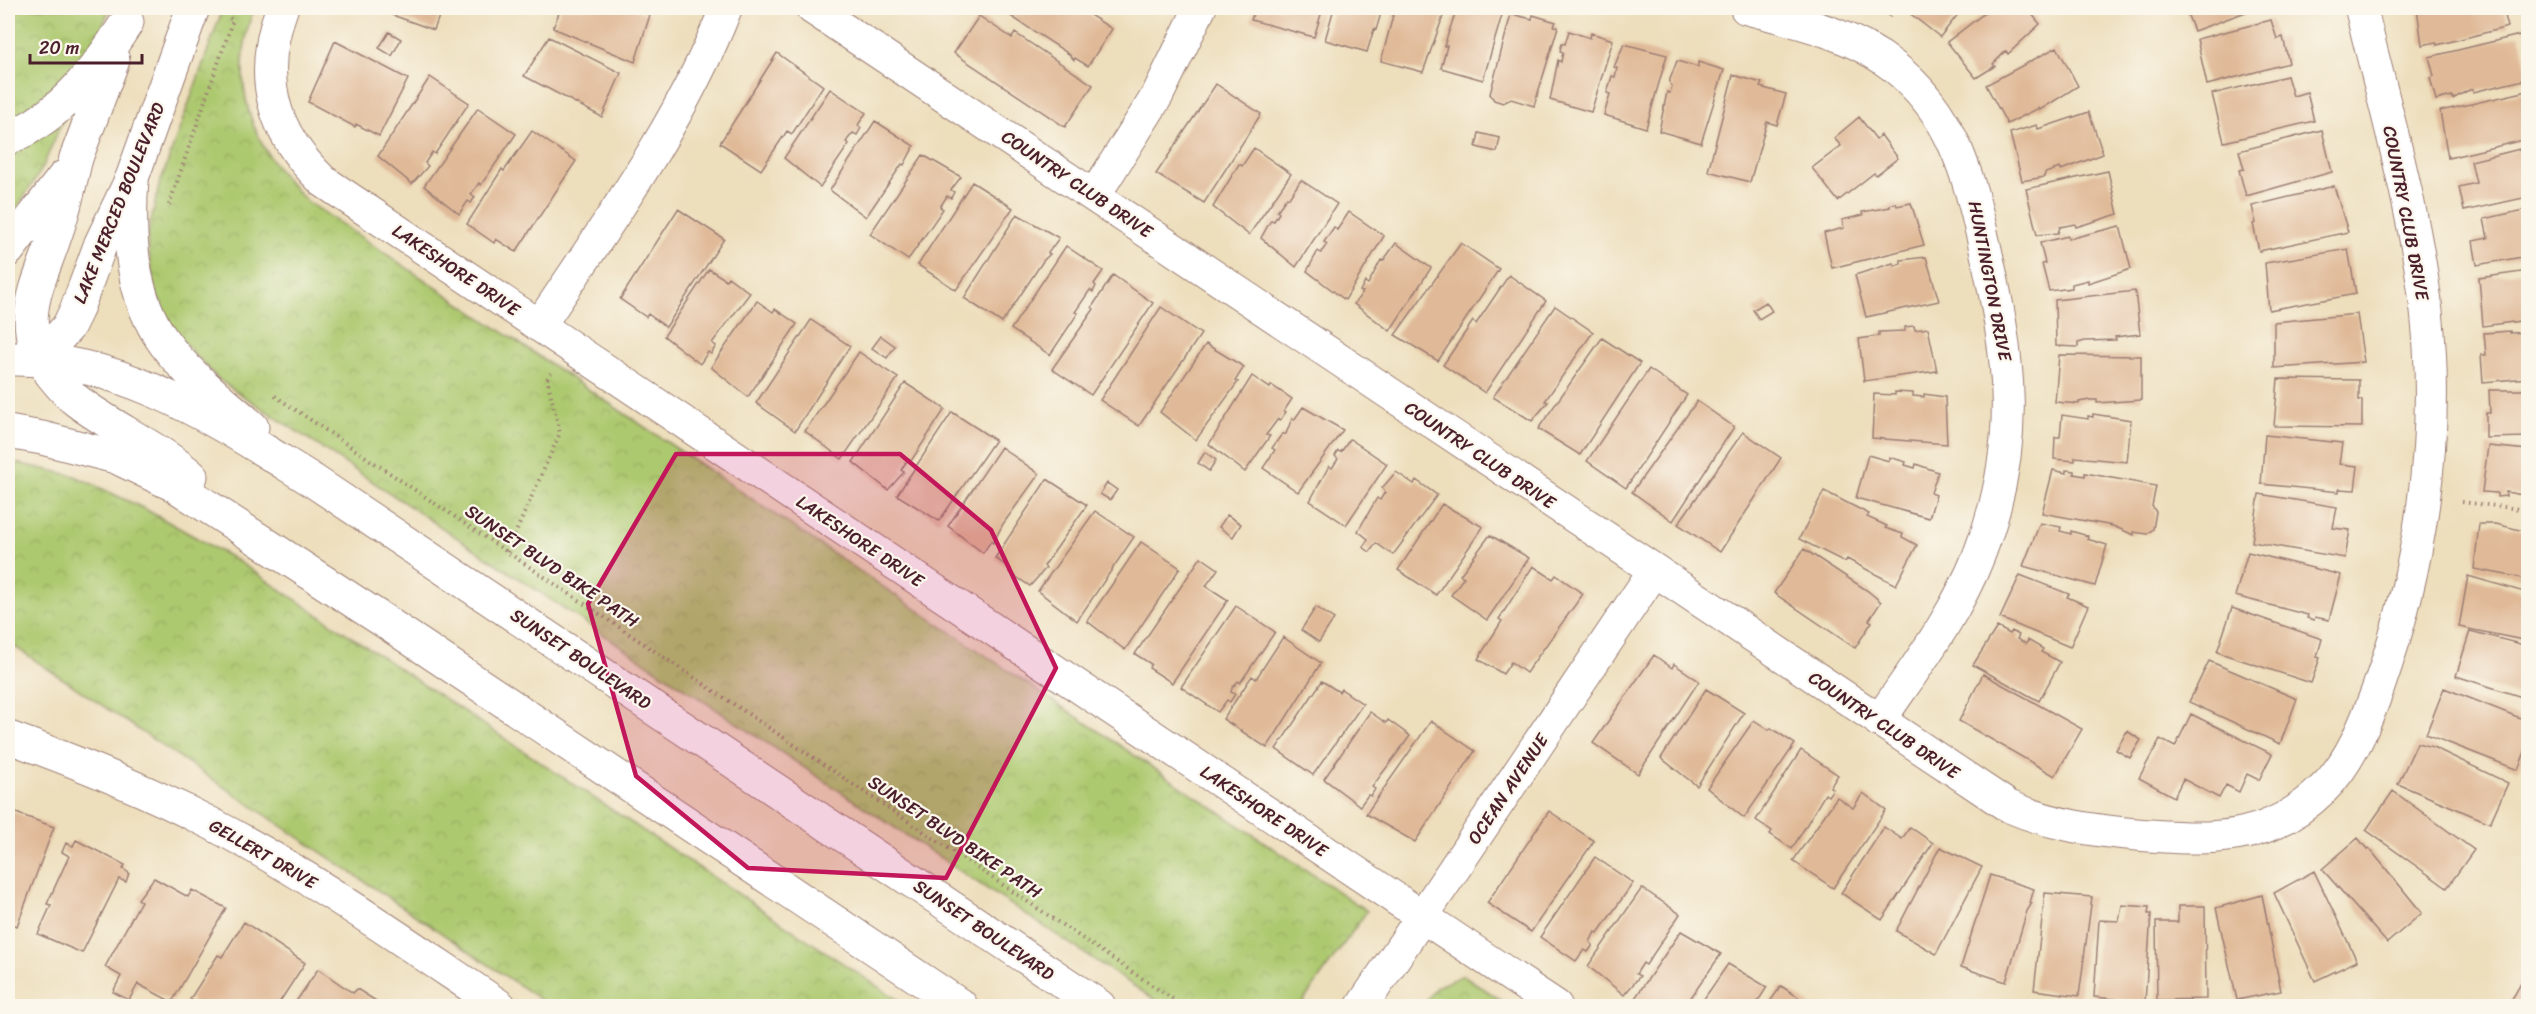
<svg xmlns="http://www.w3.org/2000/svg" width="2536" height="1014" viewBox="0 0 2536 1014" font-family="Sriracha,sans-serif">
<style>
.park{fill:url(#park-crowns);stroke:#7c744d;stroke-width:1.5}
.building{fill:#e0ba98}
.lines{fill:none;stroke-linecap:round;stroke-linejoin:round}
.minor-casing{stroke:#9c7e74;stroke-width:34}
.tertiary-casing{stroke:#9c7e74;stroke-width:35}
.secondary-casing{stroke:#9c7e74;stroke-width:35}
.path{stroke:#9c7e74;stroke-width:4;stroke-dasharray:1.5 4.5;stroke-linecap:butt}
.minor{stroke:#fff;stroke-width:32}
.tertiary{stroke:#fff;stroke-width:33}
.secondary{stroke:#fff;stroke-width:33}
.marked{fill:#c2185b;fill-opacity:0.2;stroke:#c2185b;stroke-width:4.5;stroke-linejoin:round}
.labels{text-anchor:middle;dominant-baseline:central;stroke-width:4.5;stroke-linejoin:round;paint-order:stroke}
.street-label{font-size:18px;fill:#4a1f2b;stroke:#fbf7ec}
</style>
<defs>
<pattern id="park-crowns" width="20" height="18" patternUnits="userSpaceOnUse" patternTransform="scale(1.5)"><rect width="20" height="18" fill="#adc96f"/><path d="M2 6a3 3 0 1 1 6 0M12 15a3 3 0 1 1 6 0" fill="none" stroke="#96ac60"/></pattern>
</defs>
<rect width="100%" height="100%" fill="#fbf7ec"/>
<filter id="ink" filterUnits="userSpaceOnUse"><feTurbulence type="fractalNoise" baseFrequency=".0167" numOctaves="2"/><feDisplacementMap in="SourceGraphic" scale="12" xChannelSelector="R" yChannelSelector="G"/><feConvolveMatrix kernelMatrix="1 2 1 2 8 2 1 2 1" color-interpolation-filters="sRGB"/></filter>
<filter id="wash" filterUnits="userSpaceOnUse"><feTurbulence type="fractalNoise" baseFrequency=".008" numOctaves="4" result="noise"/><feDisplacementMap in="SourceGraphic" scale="24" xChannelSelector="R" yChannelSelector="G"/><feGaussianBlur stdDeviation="1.35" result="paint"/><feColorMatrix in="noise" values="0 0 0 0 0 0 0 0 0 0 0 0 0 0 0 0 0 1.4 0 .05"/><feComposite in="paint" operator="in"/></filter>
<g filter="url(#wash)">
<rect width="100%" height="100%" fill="#eddebc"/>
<path class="park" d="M8 8H110L42 169 8 222Z
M223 8H254C227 82 251 149 307 201L1367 911 1300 1006H1164L219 380 174 332 154 288 147 238 159 186Z
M8 461 75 476 145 509 236 560 907 1006H550L8 642Z
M1463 975 1510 1006H1423L1436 987Z"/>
<g id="blocks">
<path class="building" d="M373 8H442L434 30Z
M561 8H632L650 15 635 62 553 28Z
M1010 8H1079L1112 29 1088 66 1075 58 1074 60 1069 54 1006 13Z
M1255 8H1323L1314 37 1251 20Z
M1334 8H1380L1382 10 1376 30 1374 29 1367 52 1325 40Z
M1395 8H1446L1423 72 1381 61Z
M1457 8H1504L1483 80 1441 68 1447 46H1444Z
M1903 8H1963L1940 37Z
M1991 8H2027L2040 24 2008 54 2006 51 1993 64 1995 66 1976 78 1947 42Z
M2185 8H2250L2251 10 2194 31Z
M2417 8H2503L2508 27 2437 45 2436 42 2422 45Z
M1511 14 1532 19 1533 15 1556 22 1554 26 1558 27 1534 106 1511 99 1503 103 1494 100 1490 94Z
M979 16 1012 38 1015 33 1093 85 1065 127 954 53Z
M2271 20 2277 39 2283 37 2289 63 2207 85 2197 39Z
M1569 31 1590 38 1591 33 1613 40 1591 112 1550 100 1558 60 1561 62 1563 52 1560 51 1562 43 1565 44Z
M389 32 401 39 392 56 379 48Z
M2520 35 2528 79 2473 92V89L2467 91 2453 99 2452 96 2436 100 2430 78 2434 76 2429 57Z
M549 37 621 73 602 117 524 76Z
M335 41 408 79 379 136 356 124 355 127 308 102Z
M1624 44 1667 55 1646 128 1604 115 1610 94 1607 93 1612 76 1615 77 1617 68 1614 67Z
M2057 47 2078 86 2040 110 2039 108 2007 124 1986 85Z
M777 53 823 86 792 134 787 131 761 170 720 143Z
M1677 61 1698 67V62L1724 70 1701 143 1659 131 1667 92 1670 93 1672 86 1669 82Z
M1733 75 1762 83 1760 87 1786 94 1777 125 1767 122 1750 182 1708 171Z
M2287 76 2293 96 2307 92 2314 121 2224 142 2212 94Z
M430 77 469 103 435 154 432 152 425 163 428 166 412 184 378 156Z
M1216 84 1261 114 1204 203 1156 174Z
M830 89 866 113 858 125 861 128 857 135 853 133 848 139 846 142 849 144 820 187 784 158Z
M2528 91V139L2448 158 2440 111Z
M478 108 516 134 481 185 479 183 471 194 475 197 471 203 468 201 459 214 424 186Z
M2089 112 2103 154 2061 170 2060 168 2045 173 2044 177 2022 181 2010 133 2037 125 2038 129Z
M1859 117 1876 139 1881 135 1898 158 1876 175 1874 173 1838 201 1812 168 1841 146 1834 138Z
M875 121 914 146 904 165 902 164 866 217 830 190Z
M2322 130 2332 172 2246 196 2239 170 2244 169 2239 151Z
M532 131 576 161 516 252 496 239 494 243 467 224 502 169 504 171Z
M1479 133 1500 138 1497 152 1476 147Z
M2528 147V197L2464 211 2459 187 2476 183 2471 161Z
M1254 148 1291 174 1249 235 1213 207 1239 164 1242 166Z
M923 155 961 177 951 190 954 192 951 198 947 196 940 207 943 209 908 260 870 234Z
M2108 171 2118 214 2076 227 2075 224 2060 227 2058 233 2037 235 2026 189Z
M1301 180 1337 204 1296 267 1261 238 1271 220 1274 221 1279 213 1277 211 1287 197 1289 198Z
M972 182 1013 208 956 290 918 265Z
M2334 186 2348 232 2259 251 2253 224 2256 223 2252 206Z
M1896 203 1897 206 1911 203 1924 245 1832 268 1824 233 1844 228 1842 220 1863 215 1862 212 1890 207V205Z
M678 209 724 239 666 327 648 314 646 317 620 299Z
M2528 209V256L2477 265 2473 241 2488 238 2484 219Z
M1349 212 1384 236 1345 300 1307 271 1318 251 1321 253 1327 244 1324 242 1334 227 1337 230Z
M1017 214 1059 238 1048 253 1050 254 1043 261 1002 323 964 298Z
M2120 226 2131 269 2088 283V280L2072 284V288L2049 291 2042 264 2045 263 2040 243 2068 236V239Z
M1396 243 1431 268 1390 331 1354 304 1363 292 1360 291 1365 282 1368 284 1381 260 1383 261Z
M1461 243 1499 269 1438 361 1395 335Z
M1066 246 1103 271 1094 284 1096 286 1093 292 1090 290 1075 312 1078 313 1050 355 1011 329Z
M2348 249 2356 294 2269 310 2265 263Z
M1926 257 1939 301 1866 317 1855 275 1893 263 1894 266 1901 264V260Z
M709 269 726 280 728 277 750 293 712 343 716 346 711 354 708 352 700 364 664 336Z
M2528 271V320L2483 326 2479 278Z
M1113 275 1153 303 1091 395 1052 369 1094 309 1092 307Z
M1509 275 1546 301 1485 393 1443 365 1473 321 1476 324Z
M2135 291 2140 334 2115 337 2116 340 2085 341 2078 343V347L2056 346 2055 300Z
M757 301 773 312 775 309 797 324 748 397 711 367Z
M1766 302 1772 311 1759 319 1753 310Z
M1555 306 1593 332 1545 401 1548 402 1532 421 1493 397Z
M1161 307 1201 334 1139 426 1100 400Z
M2357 314 2364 362 2274 368V322Z
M811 320 850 346 795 431 756 403Z
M1914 326 1915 330 1928 328 1937 371 1864 381 1859 339 1879 336V332L1905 331V327Z
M2510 331V333L2528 332V378L2483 382 2481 355H2486L2484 333Z
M881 336 895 346 887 358 872 348Z
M1602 338 1640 363 1580 455 1538 429Z
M1206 344 1244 367 1235 381 1238 382 1196 440 1160 412Z
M859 352 898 378 842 459 805 431Z
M2059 355 2141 356V400L2097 403V400H2090L2079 402V404L2055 402Z
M1649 369 1687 395 1626 488 1587 461Z
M1252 376 1270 388 1271 385 1292 399 1284 411 1286 412 1280 420 1278 419 1266 435 1270 436 1245 472 1209 444Z
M2278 379 2359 380V400H2362V427L2274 426Z
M905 383 945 409 911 461 908 459 901 470 904 472 888 490 853 462Z
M2489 390H2528V437L2486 438V413H2490Z
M1895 392 1913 393V396L1924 397V394L1945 397 1947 444 1872 438 1874 394 1895 395Z
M1697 401 1734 427 1673 521 1632 492Z
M1303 407 1343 430 1298 492 1263 468 1275 450 1272 448 1282 434H1286L1292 418 1294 420Z
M952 412 995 440 939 521 897 495Z
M2093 414 2131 420 2127 462 2075 457V461L2054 459 2055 437H2060L2062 415 2088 419V416L2093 417Z
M1743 432 1781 458 1720 552 1678 524Z
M2265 435 2342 443 2339 464 2358 466 2355 490 2339 489V492L2261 484Z
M1350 439 1387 464 1346 525 1310 501 1329 466 1332 468 1338 459 1335 456 1338 451 1341 452Z
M2488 446 2528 450V496L2506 492V496L2497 497V493L2482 492Z
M1001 447 1039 474 1003 524 993 543 991 541 983 553 948 526Z
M1205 452 1216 460 1209 471 1198 463Z
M1868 455 1889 461V457L1906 462 1905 465 1915 468 1916 464 1938 472 1931 493 1936 495 1929 518 1856 498Z
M2053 470 2066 473V470L2074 471V474L2085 476V473L2156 486 2152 506 2156 512 2153 529 2147 534 2134 532V535L2113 526 2042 513Z
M1396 472 1414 484 1416 480 1437 495 1393 555 1376 543 1370 552 1363 547 1368 539 1358 531 1377 498 1380 500 1385 492 1382 488Z
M1047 479 1087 505 1044 566 1046 568 1030 586 1009 572 1011 569 995 558Z
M1107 483 1117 490 1110 500 1100 494Z
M1824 491 1869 514 1867 517 1887 526 1885 528 1903 534 1902 537 1917 545 1896 585 1847 559 1845 562 1799 539Z
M2259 494 2337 507 2333 528 2350 530 2345 558 2252 542Z
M1442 504 1483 527 1436 595 1398 570Z
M1095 511 1134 537 1077 621 1038 591Z
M1227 515 1241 524 1233 537 1219 527Z
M2040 523 2061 527 2060 531 2071 534V531L2088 536 2087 539 2107 545 2095 586 2023 566Z
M2479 524H2496L2528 532V579L2474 569Z
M1490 535 1529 558 1487 620 1451 595 1464 577 1460 575Z
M1141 542 1180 568 1125 650 1087 621Z
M1804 549 1868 591 1881 602 1869 620 1872 622 1855 648 1774 593Z
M2248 552 2341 575 2329 620 2315 617 2314 620 2307 618 2308 615 2235 596Z
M1201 557 1218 569 1206 586 1228 600 1172 683 1149 668 1151 664 1135 654Z
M1533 566 1553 579 1556 575 1583 594 1526 673 1511 662 1503 674 1478 659 1502 621 1499 619Z
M2020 575 2069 594 2067 597 2088 606 2070 647 2000 618Z
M2468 576 2528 593V641L2459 627Z
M1236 606 1275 632 1240 683 1238 681 1232 688 1231 692 1235 694 1230 702 1227 700 1218 712 1181 687Z
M1316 607 1334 619 1319 642 1301 630Z
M2232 608 2322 639 2317 657 2320 658 2311 683 2217 652Z
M1997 627 2010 634 2012 631 2019 635 2017 639 2026 644 2028 640 2043 649 2041 652 2060 662 2039 701 1973 665Z
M2470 631 2528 646V699L2456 676Z
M1283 637 1321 663 1267 748 1223 719 1252 676 1256 679Z
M1654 655 1672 668 1674 664 1699 681 1638 774 1593 743Z
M2209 661 2297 699 2280 744 2189 702Z
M1983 674 2082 729 2055 776 1959 721Z
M1322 681 1339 692 1341 689 1363 704 1313 775 1276 749Z
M2444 688 2528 721V744L2518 770 2426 734Z
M1706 689 1744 713 1697 786 1661 758Z
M1370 712 1386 723 1388 720 1410 736 1372 787 1375 789 1371 796 1368 795 1360 806 1324 779Z
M2191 714 2272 754 2259 780 2247 774 2239 792 2226 785 2219 798 2183 779 2174 797 2139 778 2160 739 2175 747Z
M1754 720 1769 730 1771 728 1795 744 1744 818 1707 788Z
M1431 721 1475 751 1415 842 1366 814Z
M2127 731 2141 740 2130 758 2116 750Z
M2417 743 2433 747 2508 783 2490 823 2398 784Z
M1801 750 1838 775 1830 787 1833 789 1828 796 1825 794 1792 849 1770 834 1772 831 1756 820Z
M2393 791 2474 850 2447 888 2366 830Z
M1863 793 1886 810 1833 888 1793 861 1837 797 1853 808Z
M8 810 54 827 17 926 8 922Z
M1549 811 1594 841 1531 932 1487 903Z
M1884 827 1902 839 1910 827 1933 843 1882 920 1841 893Z
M2358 838 2367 849 2369 848 2422 913 2387 943 2322 869Z
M76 840 125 865 123 869 129 873 126 882 119 879 82 953 38 934 51 905 47 904 69 856 62 852 66 843 73 846Z
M1940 847 1982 867 1936 954 1896 931Z
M1595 857 1633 883 1598 933 1595 932 1590 942 1593 945 1588 952 1584 950 1576 961 1540 937Z
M2314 871 2357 961 2315 981 2274 893Z
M1990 875 2034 889 2030 903H2032L2027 911 2006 982 1961 967Z
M154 878 188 897 192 890 226 908 172 1002 138 984 129 1000 113 992 121 976 105 967 141 901 138 899Z
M1642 888 1680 914 1646 965 1643 963 1636 974 1640 976 1624 995 1588 966Z
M2045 893 2092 897 2079 996 2034 990Z
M2262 895 2281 991 2237 1000 2216 908Z
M2122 905 2149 907 2148 914H2151L2145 1002 2094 997 2099 920 2119 921Z
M2178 906H2205L2206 999 2157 1000 2156 922H2178Z
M244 922 305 963 277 1006H190L193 1001 190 999 218 955 222 957Z
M1681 931 1721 954 1685 1006H1647L1635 998Z
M1728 964 1767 987 1755 1006H1699Z
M318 969 353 993 357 989 384 1006H293Z
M2528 970V1006H2507L2515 994Z
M1781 986 1812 1006H1767Z"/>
</g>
</g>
<g filter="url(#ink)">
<use href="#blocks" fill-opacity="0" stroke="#9c7e74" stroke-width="1.5"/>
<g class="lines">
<defs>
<path id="minor" d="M282 8C257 76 271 131 323 181L1556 1006
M812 8 2008 806C2052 825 2094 831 2142 835 2212 840 2268 843 2323 789 2350 763 2365 724 2378 689 2420 570 2440 442 2427 316 2416 212 2385 109 2361 8
M1746 8C1797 22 1851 33 1893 66 1952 112 1968 173 1984 243 2010 357 2023 442 1979 555 1956 615 1915 668 1879 721
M1094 196 1157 96 1200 8
M539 326C608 223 681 123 726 8
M8 737C78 762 146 790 212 824 313 877 406 943 500 1006
M1362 1006 1654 571"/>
<path id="tertiary" d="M8 138C61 117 97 69 127 22
M76 158 113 60
M40 358 68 327 76 311 101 243 132 178 193 8"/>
<path id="secondary" d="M76 158C70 183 65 208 56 233 40 283 13 322 49 371 57 381 66 393 77 401 114 429 156 446 191 476
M132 178C128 236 130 297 166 345 189 376 223 401 252 427
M8 250 64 177
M8 359C122 356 218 422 312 480L1099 1006
M8 432 42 438 116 457 176 486 381 619 961 1006"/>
</defs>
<use href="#minor" class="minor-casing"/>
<use href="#tertiary" class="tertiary-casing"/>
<use href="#secondary" class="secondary-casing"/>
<path class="path" d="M1889 17 1895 8
M169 205 233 20 227 17
M275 396 1183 1006
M2462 502 2528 510
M507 552 560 433 547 379 551 373"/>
<use href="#minor" class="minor"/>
<use href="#tertiary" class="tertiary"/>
<use href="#secondary" class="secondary"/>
</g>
</g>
<path class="marked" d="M676 454H900L991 530 1056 668 946 878 748 868 636 776 588 604Z"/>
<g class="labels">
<g class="street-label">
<text transform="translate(1077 184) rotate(34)">COUNTRY CLUB DRIVE</text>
<text transform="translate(119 203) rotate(-68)">LAKE MERCED BOULEVARD</text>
<text transform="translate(2406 213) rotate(79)">COUNTRY CLUB DRIVE</text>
<text transform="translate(456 270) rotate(34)">LAKESHORE DRIVE</text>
<text transform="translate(1990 281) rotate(79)">HUNTINGTON DRIVE</text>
<text transform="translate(1480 455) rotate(34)">COUNTRY CLUB DRIVE</text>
<text transform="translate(860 541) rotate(34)">LAKESHORE DRIVE</text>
<text transform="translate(552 566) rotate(34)">SUNSET BLVD BIKE PATH</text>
<text transform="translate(581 659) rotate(34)">SUNSET BOULEVARD</text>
<text transform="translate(1884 725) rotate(34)">COUNTRY CLUB DRIVE</text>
<text transform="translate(1508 789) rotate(-56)">OCEAN AVENUE</text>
<text transform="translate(1264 811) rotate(34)">LAKESHORE DRIVE</text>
<text transform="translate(955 837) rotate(34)">SUNSET BLVD BIKE PATH</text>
<text transform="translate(263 854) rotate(30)">GELLERT DRIVE</text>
<text transform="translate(984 930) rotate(34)">SUNSET BOULEVARD</text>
</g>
</g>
<rect width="2536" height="1014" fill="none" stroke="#fbf7ec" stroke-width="30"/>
<path d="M30 54v9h112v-9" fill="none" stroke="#4a1f2b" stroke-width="3"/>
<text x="39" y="54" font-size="18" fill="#4a1f2b" stroke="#fbf7ec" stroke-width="4.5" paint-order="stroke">20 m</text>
</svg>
